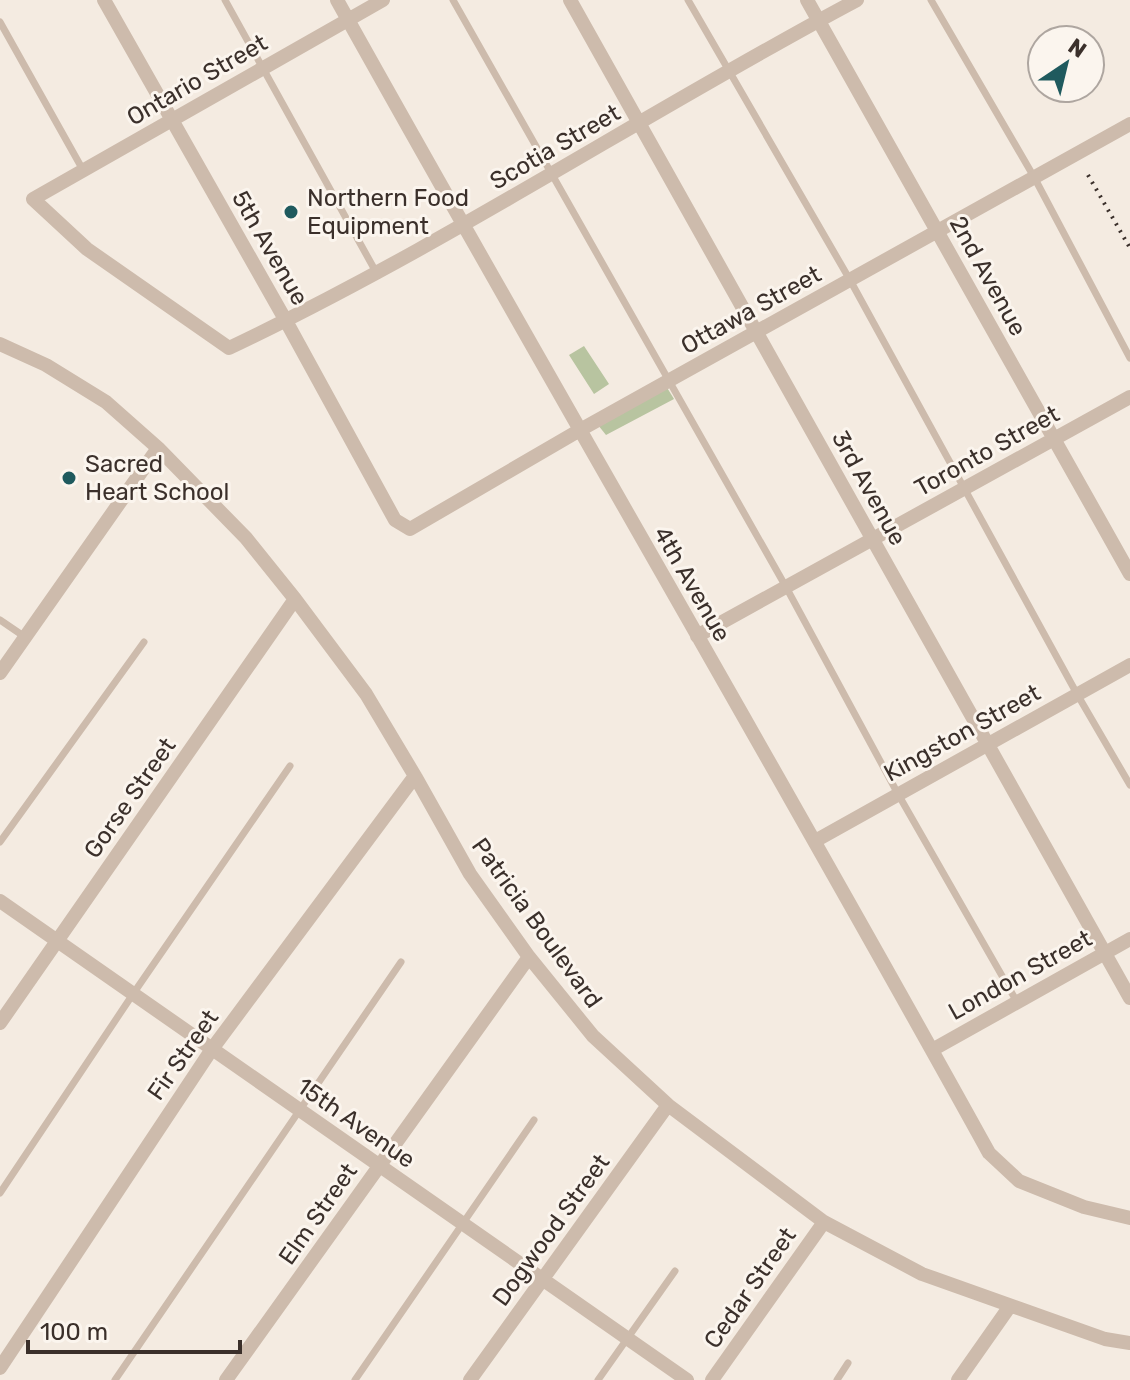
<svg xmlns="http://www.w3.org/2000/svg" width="1130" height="1380" viewBox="0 0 1130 1380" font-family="Rubik,sans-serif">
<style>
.green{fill:#b8c4a0}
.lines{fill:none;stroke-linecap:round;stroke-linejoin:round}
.lane{stroke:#cdbbac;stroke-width:7}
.street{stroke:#cdbbac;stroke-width:14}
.rail{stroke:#3b302b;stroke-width:4;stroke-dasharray:2 6;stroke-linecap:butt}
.poi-dot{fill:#1f5a5e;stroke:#fbf5ee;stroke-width:3}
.labels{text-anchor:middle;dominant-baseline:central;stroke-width:6;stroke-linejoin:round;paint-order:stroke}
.street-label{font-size:24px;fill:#3b302b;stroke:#fbf5ee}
.poi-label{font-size:24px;fill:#3b302b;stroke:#fbf5ee;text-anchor:start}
</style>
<rect width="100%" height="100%" fill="#f4ebe1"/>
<path class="green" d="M584 346 609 384 594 394 569 355Z
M666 386 674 399 606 435 598 425Z"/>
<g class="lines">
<path class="lane" d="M225 0 376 272
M453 0 786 587 898 794 1017 1002
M688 0 850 280 1077 694 1130 785
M931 0 1034 177 1130 358
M0 22 83 170
M0 620 25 637
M0 842 144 642
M0 1193 133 994 290 766
M115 1380 401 962
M355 1380 534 1120
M598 1380 675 1271
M837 1380 848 1363"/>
<path class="street" d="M104 0 286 321 395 520 410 529 580 430 1130 124
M337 0C552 386 776 767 989 1153L1019 1181 1084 1207 1130 1218
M383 0 33 199 87 249 229 348C446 245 646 112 857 0
M570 0 1130 998
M807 0 1130 574
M0 344 46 365 106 402 158 448 246 538 295 599 366 694 415 776 470 874 529 957 593 1036 668 1105 824 1222 922 1274 1105 1339 1130 1343
M697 636 1130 397
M0 673 158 448
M815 841 1130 665
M0 901 687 1380
M0 1023 295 599
M932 1050 1130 939
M0 1368 212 1049 415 776
M226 1380 529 957
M470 1380 668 1105
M712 1380 824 1222
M958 1380 1010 1306"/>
<path class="rail" d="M1088 175 1130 248"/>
</g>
<g class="poi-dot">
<circle cx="291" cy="212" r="8"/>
<circle cx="69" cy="478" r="8"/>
</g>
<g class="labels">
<g class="street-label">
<text transform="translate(197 80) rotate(-30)">Ontario Street</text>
<text transform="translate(555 147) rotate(-30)">Scotia Street</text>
<text transform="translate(270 248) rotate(60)">5th Avenue</text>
<text transform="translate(988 276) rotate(61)">2nd Avenue</text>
<text transform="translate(751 310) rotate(-29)">Ottawa Street</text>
<text transform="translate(987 451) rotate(-29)">Toronto Street</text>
<text transform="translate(869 488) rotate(61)">3rd Avenue</text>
<text transform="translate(692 584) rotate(60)">4th Avenue</text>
<text transform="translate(962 733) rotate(-29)">Kingston Street</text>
<text transform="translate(130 798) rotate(-55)">Gorse Street</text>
<text transform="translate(537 923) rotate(54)">Patricia Boulevard</text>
<text transform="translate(1020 975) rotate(-29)">London Street</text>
<text transform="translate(183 1055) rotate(-55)">Fir Street</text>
<text transform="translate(356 1123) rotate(35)">15th Avenue</text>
<text transform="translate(318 1214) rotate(-55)">Elm Street</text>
<text transform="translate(551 1230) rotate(-54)">Dogwood Street</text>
<text transform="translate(750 1288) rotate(-55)">Cedar Street</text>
</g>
<g class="poi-label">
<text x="307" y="198">Northern Food<tspan x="307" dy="28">Equipment</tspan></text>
<text x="85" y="464">Sacred<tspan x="85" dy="28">Heart School</tspan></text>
</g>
</g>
<g transform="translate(1066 64) rotate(35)"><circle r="38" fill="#fbf5ee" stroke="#aea6a0" stroke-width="2"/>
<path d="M0-6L14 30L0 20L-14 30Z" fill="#1f5a5e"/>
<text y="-12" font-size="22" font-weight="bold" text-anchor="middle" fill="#3b302b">N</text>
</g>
<path d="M28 1340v12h212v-12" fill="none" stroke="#3b302b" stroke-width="4"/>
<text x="40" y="1340" font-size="24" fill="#3b302b" stroke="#fbf5ee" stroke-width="6" paint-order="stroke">100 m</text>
</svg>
